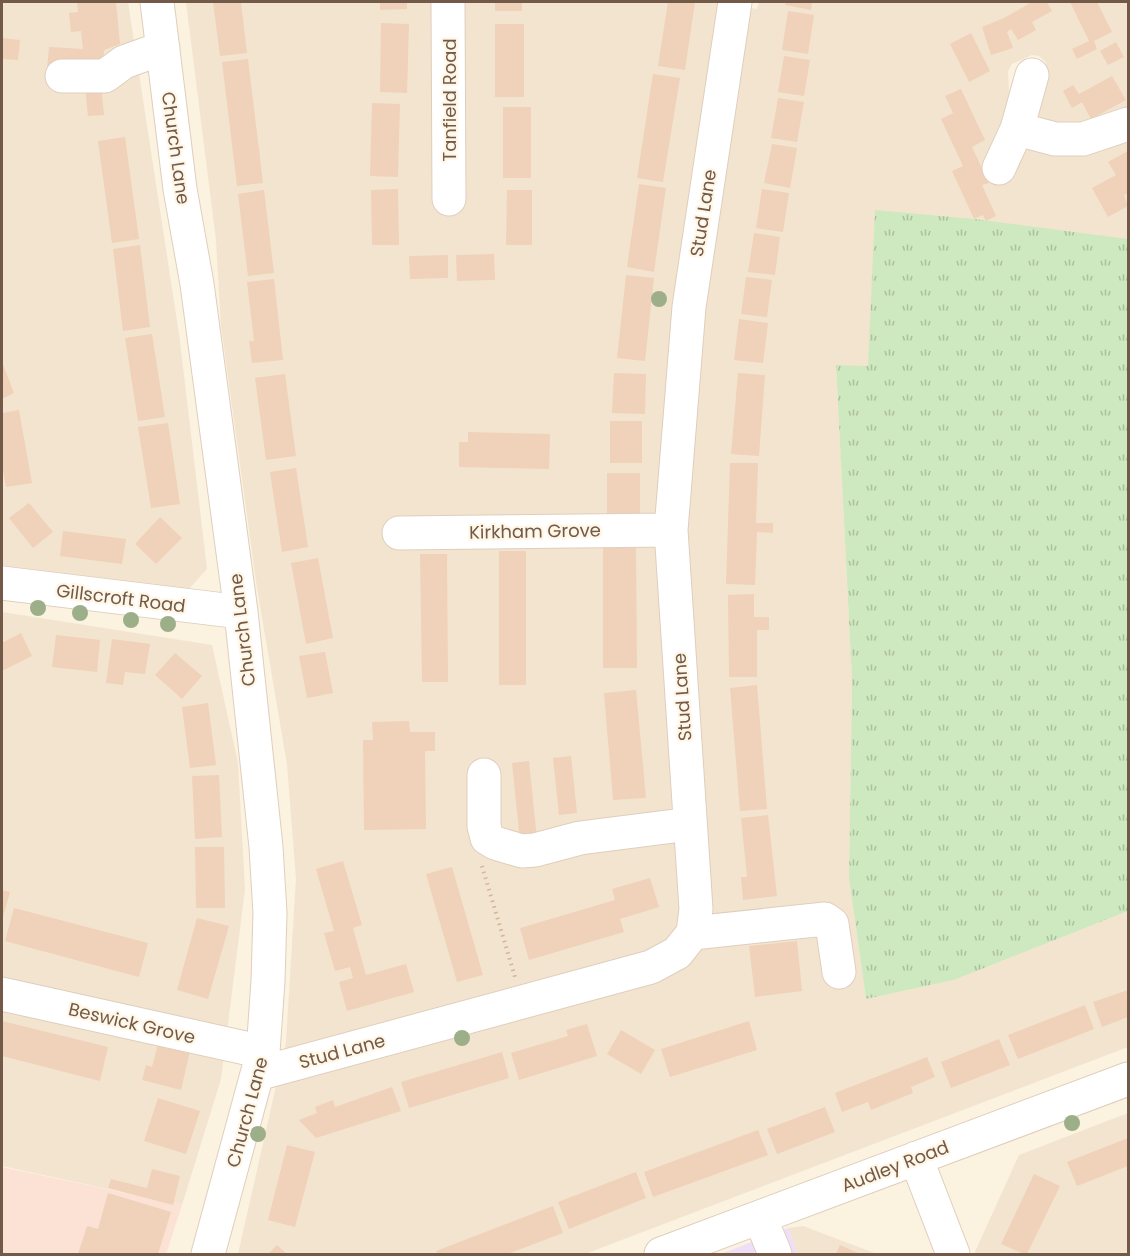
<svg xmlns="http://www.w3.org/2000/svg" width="1130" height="1256" viewBox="0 0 1130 1256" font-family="Poppins,sans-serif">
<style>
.residential{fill:#f3e4cf}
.commercial{fill:#fce2d4}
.education{fill:#efdef7}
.grass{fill:url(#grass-tufts)}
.building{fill:#f0d1b9}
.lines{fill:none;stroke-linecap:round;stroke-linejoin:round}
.minor-casing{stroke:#dfcebd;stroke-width:35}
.path{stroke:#d5b59c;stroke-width:4;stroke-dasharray:1.5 4.5;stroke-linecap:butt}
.minor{stroke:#fff;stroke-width:33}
.tree{fill:#9caf89}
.labels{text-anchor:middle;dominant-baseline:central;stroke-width:4.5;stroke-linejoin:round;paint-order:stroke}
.street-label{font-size:18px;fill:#725948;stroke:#fff6e6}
</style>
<defs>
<pattern id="grass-tufts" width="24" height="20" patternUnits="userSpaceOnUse" patternTransform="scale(1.5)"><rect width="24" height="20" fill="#cee8c0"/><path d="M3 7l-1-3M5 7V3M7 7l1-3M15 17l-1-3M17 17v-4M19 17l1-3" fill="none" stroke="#acbf9e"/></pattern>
</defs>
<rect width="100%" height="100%" fill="#fbf2e0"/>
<path class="residential" d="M2 2H128L179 334 207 569 187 591 2 566Z
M186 2H712L757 9 759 2H1128V108L1080 128 1053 125 1040 118 1036 109 1047 79 1046 62 1039 56 1032 55 1012 64 1008 71 1009 93 1003 123 1022 150 1079 151 1128 136V241L868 367 836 365 852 679 849 878 866 999 954 980 1128 911V1047L585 1254H238L286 1042 296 879 287 764 257 588 221 326 216 240Z
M2 612 212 645 238 763 245 889 221 1079 182 1205 2 1166Z
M1128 1113V1254H974L1019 1155Z
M803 1226 877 1254H798L788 1228Z"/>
<path class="commercial" d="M2 1167 182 1205 166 1254H2Z"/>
<path class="education" d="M788 1228 798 1254H721Z"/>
<path class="grass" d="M875 210 974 219 1128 239V911L954 980 866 999 849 878 852 679 836 365 868 366Z"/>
<path class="building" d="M77 2H116L120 44 104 50 102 71 47 69 49 47 83 49 81 31 71 32 69 13 78 12Z
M213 2H241L247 53 220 56Z
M380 2H407V9L380 10Z
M495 2H522V11H495Z
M668 2H695L685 70 658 66Z
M786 2H812L811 10 785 5Z
M1032 2H1047L1052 11 1032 22 1036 30 1018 40 1011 29 1007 32 1013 48 991 55 982 27 1006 17Z
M1070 2H1097L1112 32 1094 41 1097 49 1077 59 1072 49 1089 41Z
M788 11 814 15 808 54 782 50Z
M381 23 409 24 407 93 380 92Z
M495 24H524V97H495Z
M971 33 990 71 969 82 950 44Z
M2 38 20 40 18 60 2 59Z
M1116 42 1124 57 1108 65 1100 51Z
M784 56 810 60 804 96 778 92Z
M248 59 263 183 237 186 222 62Z
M653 74 680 78 663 182 637 178Z
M1112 76 1126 100 1091 119 1082 102 1072 108 1063 91 1073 85 1079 94Z
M101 85 104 115 88 116 85 87Z
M961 89 985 140 972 147 989 183 982 185 996 216 986 221 983 215 974 219 952 171 963 166 941 119 953 113 945 96Z
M778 98 804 102 797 142 771 138Z
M372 103 400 104 398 177 370 176Z
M503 107H531V178H503Z
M125 137 139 239 112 243 98 141Z
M772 144 797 148 790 188 764 183Z
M1128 151V193L1124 195 1128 206 1108 217 1092 188 1116 175 1108 162Z
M639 184 666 188 654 272 627 267Z
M398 189 399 245H372L371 190Z
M762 189 789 193 783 232 756 228Z
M264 190 274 273 248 276 238 194Z
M507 190H532V245H506Z
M754 233 780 237 775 275 748 272Z
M140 245 150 327 123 331 113 249Z
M494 254 495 280 457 281 456 255Z
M448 255V278L410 279 409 256Z
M626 275 654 278 645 361 617 358Z
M746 277 772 280 767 317 741 314Z
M274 279 283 360 252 363 249 341H254L247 282Z
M739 319 768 323 763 363 734 360Z
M152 334 165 417 138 421 125 338Z
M2 362 14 393 2 399Z
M614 373 646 374 645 414 612 413Z
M738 373 765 375 759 456 731 454Z
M285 374 296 456 266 460 255 378Z
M19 410 32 483 6 487 2 464V413Z
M610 421H642V463H610Z
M168 423 180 504 151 508 138 427Z
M468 432 550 434 549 469 459 467V442H468Z
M730 463H758L756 523H773V533L757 532 755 585 726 584Z
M296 468 308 547 282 552 270 472Z
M607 473H640V514L607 515Z
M29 503 53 532 33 548 9 518Z
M160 517 182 538 156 564 135 544Z
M63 531 126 539 122 564 60 556Z
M603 548H636L637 668H603Z
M499 551H526V685H499Z
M420 554H447L448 682H422Z
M318 558 333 638 306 644 291 563Z
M754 594V617H769V630H757V677H729L728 595Z
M21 633 32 656 2 671V643Z
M56 635 100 640 97 672 52 667Z
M112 639 150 644 145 674 125 672 123 685 106 683Z
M325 652 333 693 307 698 299 656Z
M175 653 202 676 182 699 155 675Z
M757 685 767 809 740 811 730 688Z
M636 690 646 798 613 800 604 693Z
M208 703 216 765 190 768 182 707Z
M409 721 410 732H435V751H425L426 829 364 830 363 740H373L372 722Z
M571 756 577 813 559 815 553 758Z
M529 761 537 839 520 841 512 763Z
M219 775 222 837 195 839 192 776Z
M768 815 777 896 743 900 741 877H747L741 818Z
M195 847H224L225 908H196Z
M343 861 362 925 353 928 366 975 406 964 414 992 347 1011 339 982 353 978 350 967 335 971 324 933 334 931 316 869Z
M452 867 483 975 457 982 426 874Z
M650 878 659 907 620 919 624 932 529 960 520 928 615 900 612 889Z
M2 890 10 892 2 920Z
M14 908 148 943 139 977 5 941Z
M197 918 229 926 208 999 177 990Z
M797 941 802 991 755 997 749 946Z
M1128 990V1017L1102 1027 1093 1002Z
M1085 1005 1094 1029 1018 1059 1008 1035Z
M2 1021 108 1047 100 1081 2 1056Z
M749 1021 757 1050 670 1077 661 1049Z
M587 1024 597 1056 519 1080 511 1053 568 1036 566 1030Z
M621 1030 655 1050 641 1074 607 1054Z
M999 1039 1010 1065 951 1088 941 1062Z
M158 1044 190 1051 181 1090 142 1080 146 1065 152 1067Z
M502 1052 509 1078 409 1108 401 1082Z
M927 1057 935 1077 911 1087 913 1093 871 1110 868 1102 842 1112 835 1093Z
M392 1087 401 1111 316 1138 299 1120 317 1113 315 1107 333 1100 335 1107Z
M158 1098 200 1111 186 1154 144 1141Z
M825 1107 835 1132 777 1154 767 1129Z
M758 1130 768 1155 653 1197 644 1172Z
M1128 1138V1166L1077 1186 1067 1162Z
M287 1145 315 1152 295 1227 268 1220Z
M152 1169 180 1176 173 1205 108 1188 111 1179 147 1188Z
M636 1172 646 1198 569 1229 558 1202Z
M1034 1174 1060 1186 1027 1254H1024L1001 1244Z
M108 1193 171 1212 158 1254H78L87 1226 98 1229Z
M553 1206 563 1233 507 1254H438L436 1251Z
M277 1245 287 1254H268Z
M840 1245 860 1254H836Z"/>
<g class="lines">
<defs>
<path id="minor" d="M157 2 180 189 197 284 241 612 266 847 270 913 268 981 263 1052 208 1254
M448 2 449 199
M1032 75 1017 129 1055 139H1083L1128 124
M62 76H105L124 62 163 48
M999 168 1017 129
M399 533 671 530
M2 583 241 612
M484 775V826L487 838 495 843 522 851 535 850 580 838 690 824
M693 933 825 919 832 924 839 972
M2 994 263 1052
M257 1074 651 967 677 953 693 933 696 909 671 530 689 307 735 2
M916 1158 953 1254
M760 1217 775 1254
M661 1254 1128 1079"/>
</defs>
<use href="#minor" class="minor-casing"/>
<path class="path" d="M482 866 515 977"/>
<use href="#minor" class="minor"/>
</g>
<g class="tree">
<circle cx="659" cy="299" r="8"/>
<circle cx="38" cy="608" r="8"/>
<circle cx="80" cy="613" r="8"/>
<circle cx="131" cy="620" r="8"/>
<circle cx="168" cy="624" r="8"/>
<circle cx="462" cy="1038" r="8"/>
<circle cx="1072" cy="1123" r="8"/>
<circle cx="258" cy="1134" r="8"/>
</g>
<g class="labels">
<g class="street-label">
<text transform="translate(449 100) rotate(-90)">Tanfield Road</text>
<text transform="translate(176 148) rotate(82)">Church Lane</text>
<text transform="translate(703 213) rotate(-81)">Stud Lane</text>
<text transform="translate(535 531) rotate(-1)">Kirkham Grove</text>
<text transform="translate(121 598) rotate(7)">Gillscroft Road</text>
<text transform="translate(242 630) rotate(-97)">Church Lane</text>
<text transform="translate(682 697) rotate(-94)">Stud Lane</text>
<text transform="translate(132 1023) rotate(13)">Beswick Grove</text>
<text transform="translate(342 1051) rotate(-15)">Stud Lane</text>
<text transform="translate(247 1112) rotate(-75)">Church Lane</text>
<text transform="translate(895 1166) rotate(-21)">Audley Road</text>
</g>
</g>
<rect width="1130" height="1256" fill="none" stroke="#725948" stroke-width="6"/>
</svg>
